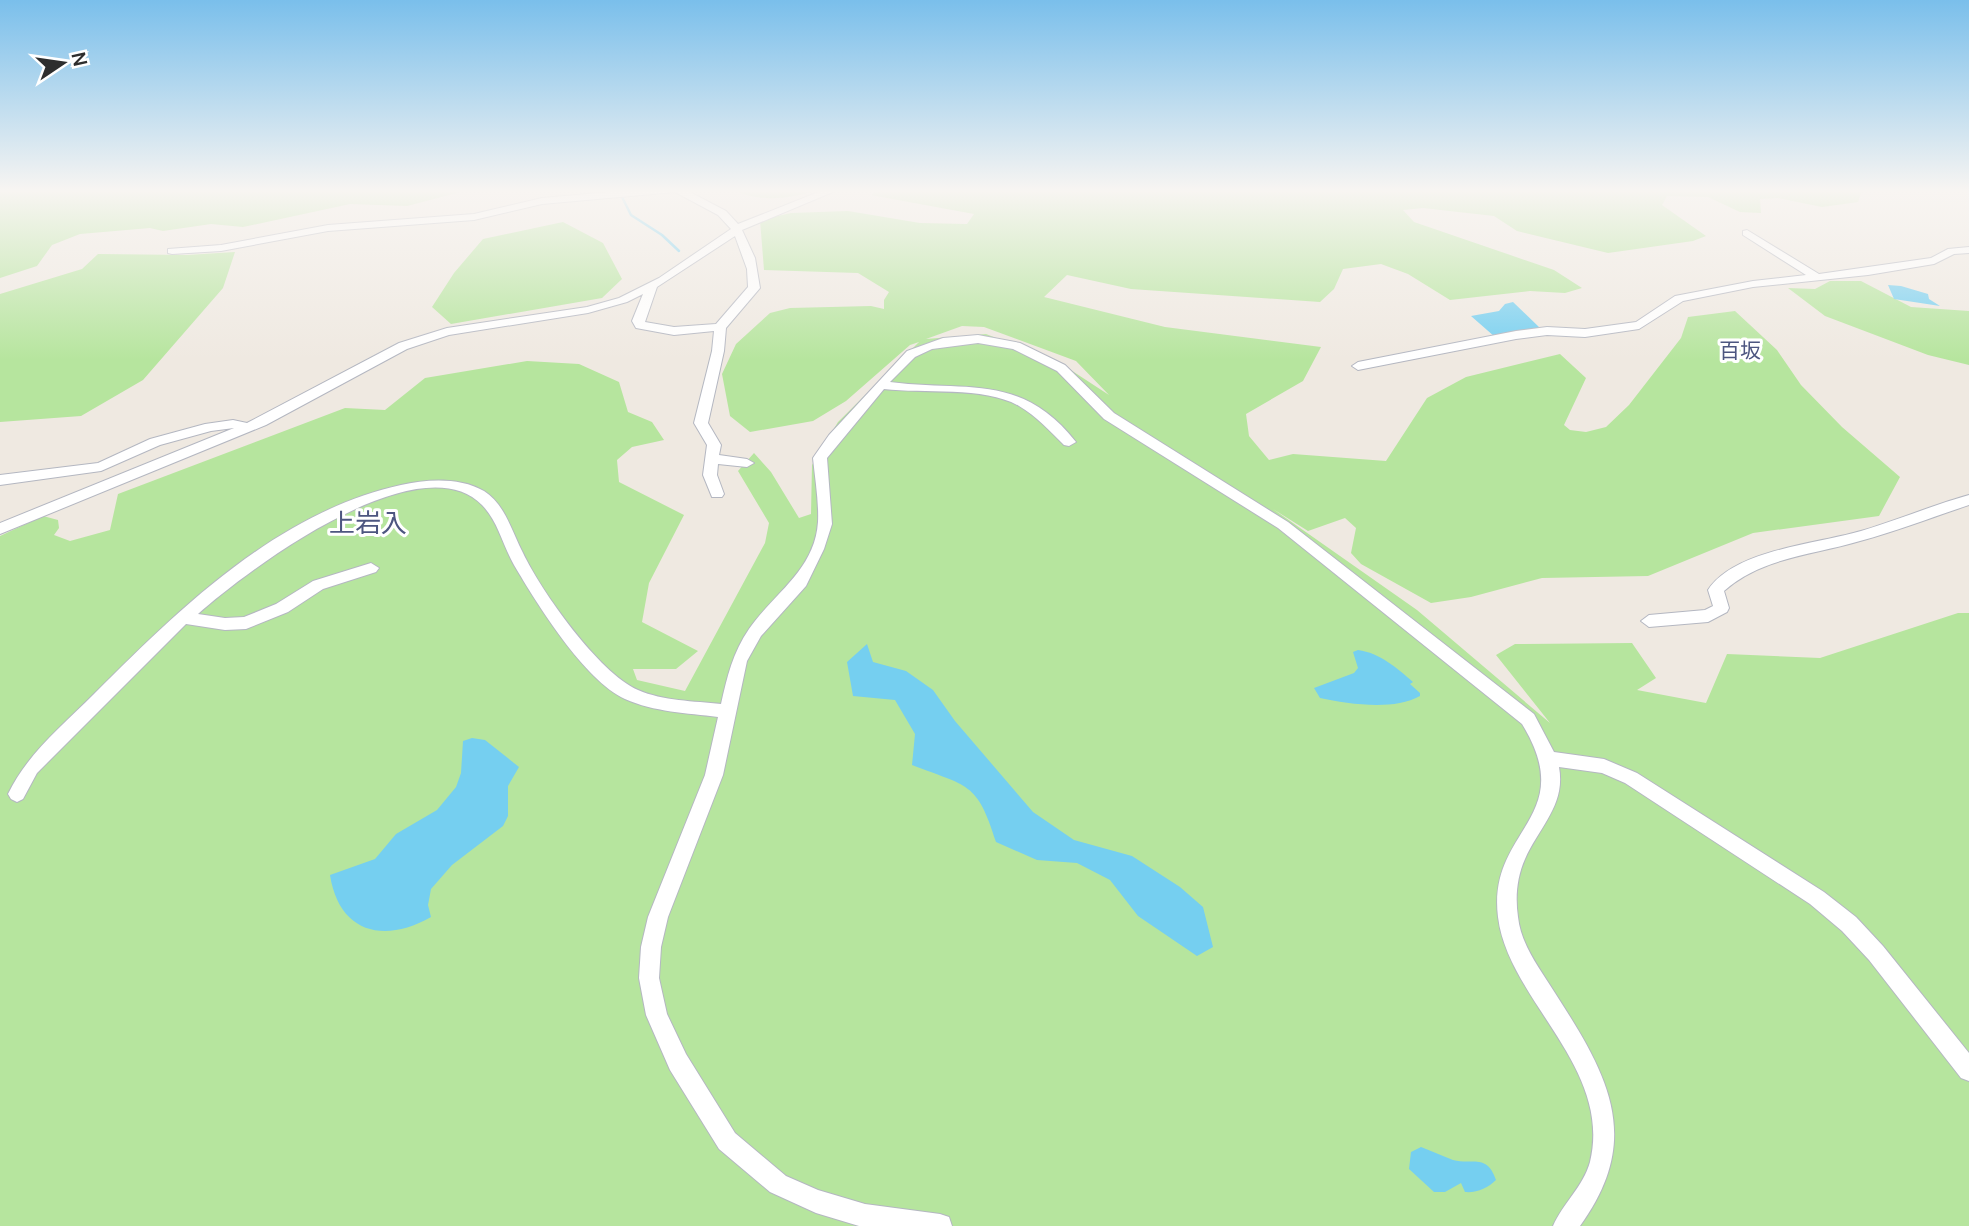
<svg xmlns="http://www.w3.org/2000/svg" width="1969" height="1226" viewBox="0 0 1969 1226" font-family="Manrope,'Noto Sans JP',sans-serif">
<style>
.green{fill:#b6e59e;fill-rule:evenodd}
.water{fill:#75cff0}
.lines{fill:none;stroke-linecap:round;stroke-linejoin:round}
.stream{stroke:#75cff0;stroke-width:2.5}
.minor-casing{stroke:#b4b7c1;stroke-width:2}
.minor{fill:#fff;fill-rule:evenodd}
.labels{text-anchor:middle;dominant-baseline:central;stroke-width:6;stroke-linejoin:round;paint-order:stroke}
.far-neighbourhood-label{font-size:21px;fill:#4d5680;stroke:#fff}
.neighbourhood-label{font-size:26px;fill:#4d5680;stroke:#fff}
</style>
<rect width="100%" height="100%" fill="#efe9e1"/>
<path class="green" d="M0 189H472L407 206 350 204 243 227 211 224 163 231 150 228 80 234 52 245 37 266 0 278Z
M732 189H822C792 198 761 204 732 189Z
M881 189H1854L1861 193 1858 202 1822 207 1778 198 1760 199 1761 213 1740 212 1708 197 1667 196 1662 205 1706 236 1693 241 1608 253 1517 231 1494 216 1423 208 1403 210 1414 222 1554 270 1582 288 1565 293 1530 291 1450 300 1408 274 1381 264 1343 269 1334 289 1320 302 1131 289 1067 275 1044 297 1165 327 1321 347 1303 381 1246 414 1249 436 1269 460 1293 454 1386 461 1427 398 1466 377 1560 354 1586 378 1564 425 1570 430 1586 432 1606 427 1629 405 1681 338 1688 317 1735 311 1777 350 1801 385 1842 427 1900 477 1879 516 1753 533 1648 576 1542 578 1471 597 1431 603 1361 564 1351 553 1356 528 1345 518 1308 531 1273 509 1417 610 1550 723 1496 655 1515 644 1632 643 1656 678 1637 690 1706 703 1727 654 1820 658 1958 613H1969V1226H0V536L43 516 58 520 59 528 54 535 70 541 110 530 118 494 345 408 385 410 425 378 527 361 579 364 619 382 628 412 652 422 664 440 632 447 617 460 619 482 684 515 649 583 642 622 698 651 676 669H633L637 680 685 691 765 543 769 523 738 471 754 453 771 472 799 518 811 514 812 465 838 422 919 342 910 345 846 401 813 421 750 432 730 416 722 374 736 344 770 313 790 308 871 306 884 309V300L889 292 858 273 764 270 760 220 791 213 848 211 920 223 967 224 974 214 871 195ZM962 326 984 327 1076 361 1109 395 1060 363 986 334 926 339Z
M563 222 603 243 622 279 602 298 451 324 432 307 454 273 483 239Z
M235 252 223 288 143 380 81 416 0 422V294L82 269 98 254 187 255Z
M1830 281H1861L1911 307 1969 311V365L1928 355 1825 316 1788 288 1815 289Z"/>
<path class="water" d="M1888 285 1901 286 1928 294 1929 299 1940 306 1894 299Z
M1513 302 1540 328 1495 337 1471 316 1499 311 1505 304Z
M867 644 873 662 906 671 933 690 955 721 1033 812 1074 840 1132 856 1180 887 1203 907 1213 947 1197 956 1138 916 1110 880 1077 863 1037 860 996 842C977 781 968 787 912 765L915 734 895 700 853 696 847 662Z
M1358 650C1380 653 1397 668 1413 682L1410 684 1420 693V696C1393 711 1349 704 1320 698L1314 688 1354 673 1358 668 1353 652Z
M472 738 485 740 519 767 508 786V816L503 826 452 865 431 889 428 905 431 917C384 944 339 933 330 875L375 859 396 834 437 810 456 787 461 773 463 741Z
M1421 1147C1432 1151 1442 1156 1453 1160 1472 1165 1487 1153 1496 1180 1488 1188 1477 1193 1465 1192L1461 1183 1445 1192H1434L1409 1169 1411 1152Z"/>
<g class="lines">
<path class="stream" d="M612 189 621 195 631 215 662 235 679 251"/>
<defs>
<path id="minor" d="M644 189H684L726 211 738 224 826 189H840L742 230 755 258 760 288 726 328 724 351 708 423 721 445 719 455 747 459 754 463 747 467 718 464 717 475 724 494 722 497H712L703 475 707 445 694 423 712 351 714 331 674 335 636 328 632 321 643 294 627 302 588 313 449 335 407 349 266 425 0 534V523L234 428 211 431 160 445 101 471 0 485V475L98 463 150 439 205 424 233 420 247 423 399 343 447 328 587 307 619 298 659 278 731 229 718 215 675 192 542 204 474 220 328 231 221 251 172 254 168 253V249L221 245 328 225 474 214 542 198ZM735 236 747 269 748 287 716 324 674 327 645 322 657 287Z
M1747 230 1819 274 1931 258 1948 249 1969 247V253L1954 254 1934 264 1868 275 1753 287 1683 301 1639 329 1585 337 1547 335 1516 339 1358 370 1352 366 1358 362 1516 331 1547 327 1585 329 1636 322 1675 296 1753 281 1806 275 1743 235V231Z
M978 335 1020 343 1065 365 1114 413 1288 522 1534 714 1554 752 1604 759 1637 773 1824 892 1856 917 1883 946 1969 1053V1081L1961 1078 1869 960 1842 931 1810 904 1625 783 1602 773 1559 767C1566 805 1539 827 1525 859 1517 877 1515 897 1518 917 1521 945 1540 969 1555 993 1608 1075 1644 1138 1580 1226H1553C1563 1203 1583 1187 1590 1162 1613 1067 1508 1000 1498 917 1487 828 1580 819 1522 724L1278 528 1104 419 1057 371 1013 349 978 343 932 349 915 357 890 382C966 392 1021 372 1076 442L1069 446 1064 445C1050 431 1036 416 1019 406 985 386 924 394 884 389L827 458 832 524 824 549 806 586 761 636 747 661 723 775 668 917 661 947 659 978 667 1014 686 1054 735 1133 786 1176 818 1190 865 1204 940 1214 949 1217 952 1226H859L816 1213 770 1192 719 1149 670 1070 646 1015 639 978 641 947 648 917 705 775 718 717C687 713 654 712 625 699 584 680 537 604 514 565 503 546 498 521 482 505 419 441 246 571 198 614L225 618 244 617 276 604 313 581 371 563 379 568 376 572 323 589 288 612 246 629 225 630 186 624 37 773 23 799 17 802 11 799 8 794C28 753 62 726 94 694 180 608 278 512 401 485 427 479 460 477 484 491 505 504 512 532 523 553 541 591 599 673 638 690 663 701 694 701 721 704 727 677 733 652 749 629 773 594 815 570 818 522 819 502 815 479 813 458L815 455 829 435 907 351 943 338Z
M1969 495V505C1933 517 1897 531 1860 541 1814 555 1762 557 1724 591L1729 608 1727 612 1708 622 1649 627 1641 621 1649 615 1705 610 1713 606 1708 590C1735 549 1818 544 1861 531 1898 520 1933 505 1969 495Z"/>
</defs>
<use href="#minor" class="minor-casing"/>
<use href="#minor" class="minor"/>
</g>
<linearGradient id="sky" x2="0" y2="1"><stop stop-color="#7abfeb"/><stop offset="0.53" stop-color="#f8f5f2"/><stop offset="1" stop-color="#f8f5f2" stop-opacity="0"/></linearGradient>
<rect width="1969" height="360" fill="url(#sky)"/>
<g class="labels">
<g class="far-neighbourhood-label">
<text x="1740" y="350">百坂</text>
</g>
<g class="neighbourhood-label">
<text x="368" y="522">上岩入</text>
</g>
</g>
<g transform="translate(63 63) rotate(77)" stroke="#ffffff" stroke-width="5" paint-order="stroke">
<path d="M0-5L12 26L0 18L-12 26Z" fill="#2e2e2e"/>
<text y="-10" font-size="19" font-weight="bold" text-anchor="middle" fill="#2e2e2e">N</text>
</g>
</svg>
